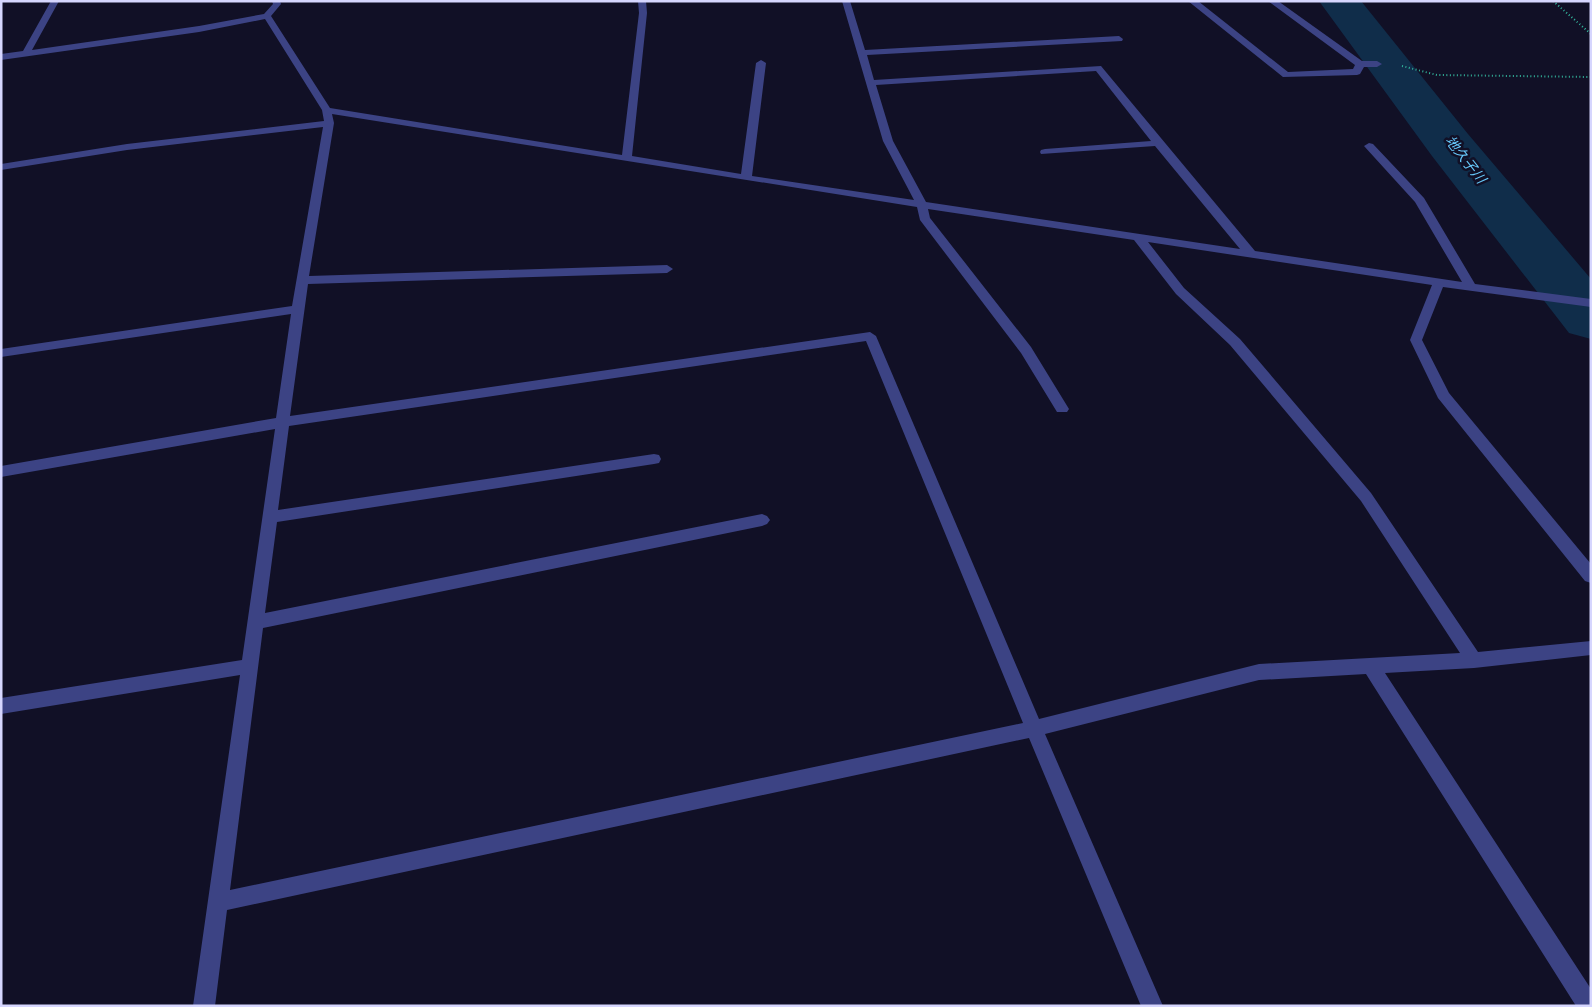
<svg xmlns="http://www.w3.org/2000/svg" width="1592" height="1007" viewBox="0 0 1592 1007" font-family="'Source Sans 3','Noto Sans JP',sans-serif">
<style>
.lines{fill:none;stroke-linecap:round;stroke-linejoin:round}
.river{fill:#102d4a;fill-rule:evenodd}
.path{stroke:#33b59c;stroke-width:2;stroke-dasharray:1 2.5;stroke-linecap:butt}
.minor{fill:#3c4384;fill-rule:evenodd}
.labels{text-anchor:middle;dominant-baseline:central;stroke-width:5;stroke-linejoin:round;paint-order:stroke}
.far-water-label{font-size:14px;font-style:italic;fill:#67c9fb;stroke:#111026}
</style>
<rect width="100%" height="100%" fill="#111026"/>
<g class="lines">
<path class="river" d="M1319 1H1361L1468 134 1591 279V339L1569 333 1432 156Z"/>
<path class="path" d="M1553 1 1591 34
M1402 66 1437 75 1591 77"/>
<path class="minor" d="M51 1H59L32 50 199 26 264 14 273 4 272 1H280L281 4 271 16 330 108 622 155 639 13 638 1H646L647 13 632 156 741 174 756 63 761 60 766 63 752 176 914 200 883 141 842 1H850L865 50 1119 36 1123 39 1122 41 867 55 874 80 1101 66 1255 251 1462 282 1415 202 1364 146 1369 143 1373 144 1424 198 1475 284 1591 299V307L1443 287 1422 340 1449 393 1591 564V583L1585 581 1438 398 1410 340 1432 285 1148 242 1184 288 1240 339 1371 493 1478 652 1591 641V655L1474 668 1385 673 1591 989V1006H1576L1366 674 1259 680 1045 734 1163 1006H1141L1029 738 227 910 215 1006H193L240 675 1 714V698L242 660 275 429 1 477V466L276 418 291 314 1 357V349L292 306 323 127 127 150 1 170V164L127 144 324 121 322 110 265 19 199 32 1 60V54L23 51ZM1096 71 1151 141 1045 149 1041 150 1040 152 1041 154 1155 146 1240 249 926 202 893 141 876 85ZM332 114 917 207 920 220 1021 353 1057 412H1067L1069 409 1031 347 930 218 928 209 1134 240 1176 294 1230 345 1361 501 1460 653 1259 664 1039 719 876 336 870 332 290 416 308 284 667 273 673 269 667 265 309 276 334 123ZM866 341 1023 723 230 890 263 628 762 526 767 524 770 520 767 516 762 514 265 613 277 522 654 464 659 463 661 459 659 455 654 454 278 510 289 426Z
M1188 1H1198L1288 72 1353 69 1355 65 1268 1H1278L1362 61H1377L1382 64 1377 67H1364L1360 74 1357 75 1283 77Z"/>
</g>
<g class="labels">
<g class="far-water-label">
<text transform="translate(1465 160) rotate(52)">地久子川</text>
</g>
</g>
<rect width="1592" height="1007" fill="none" stroke="#d6d6fe" stroke-width="5"/>
</svg>
